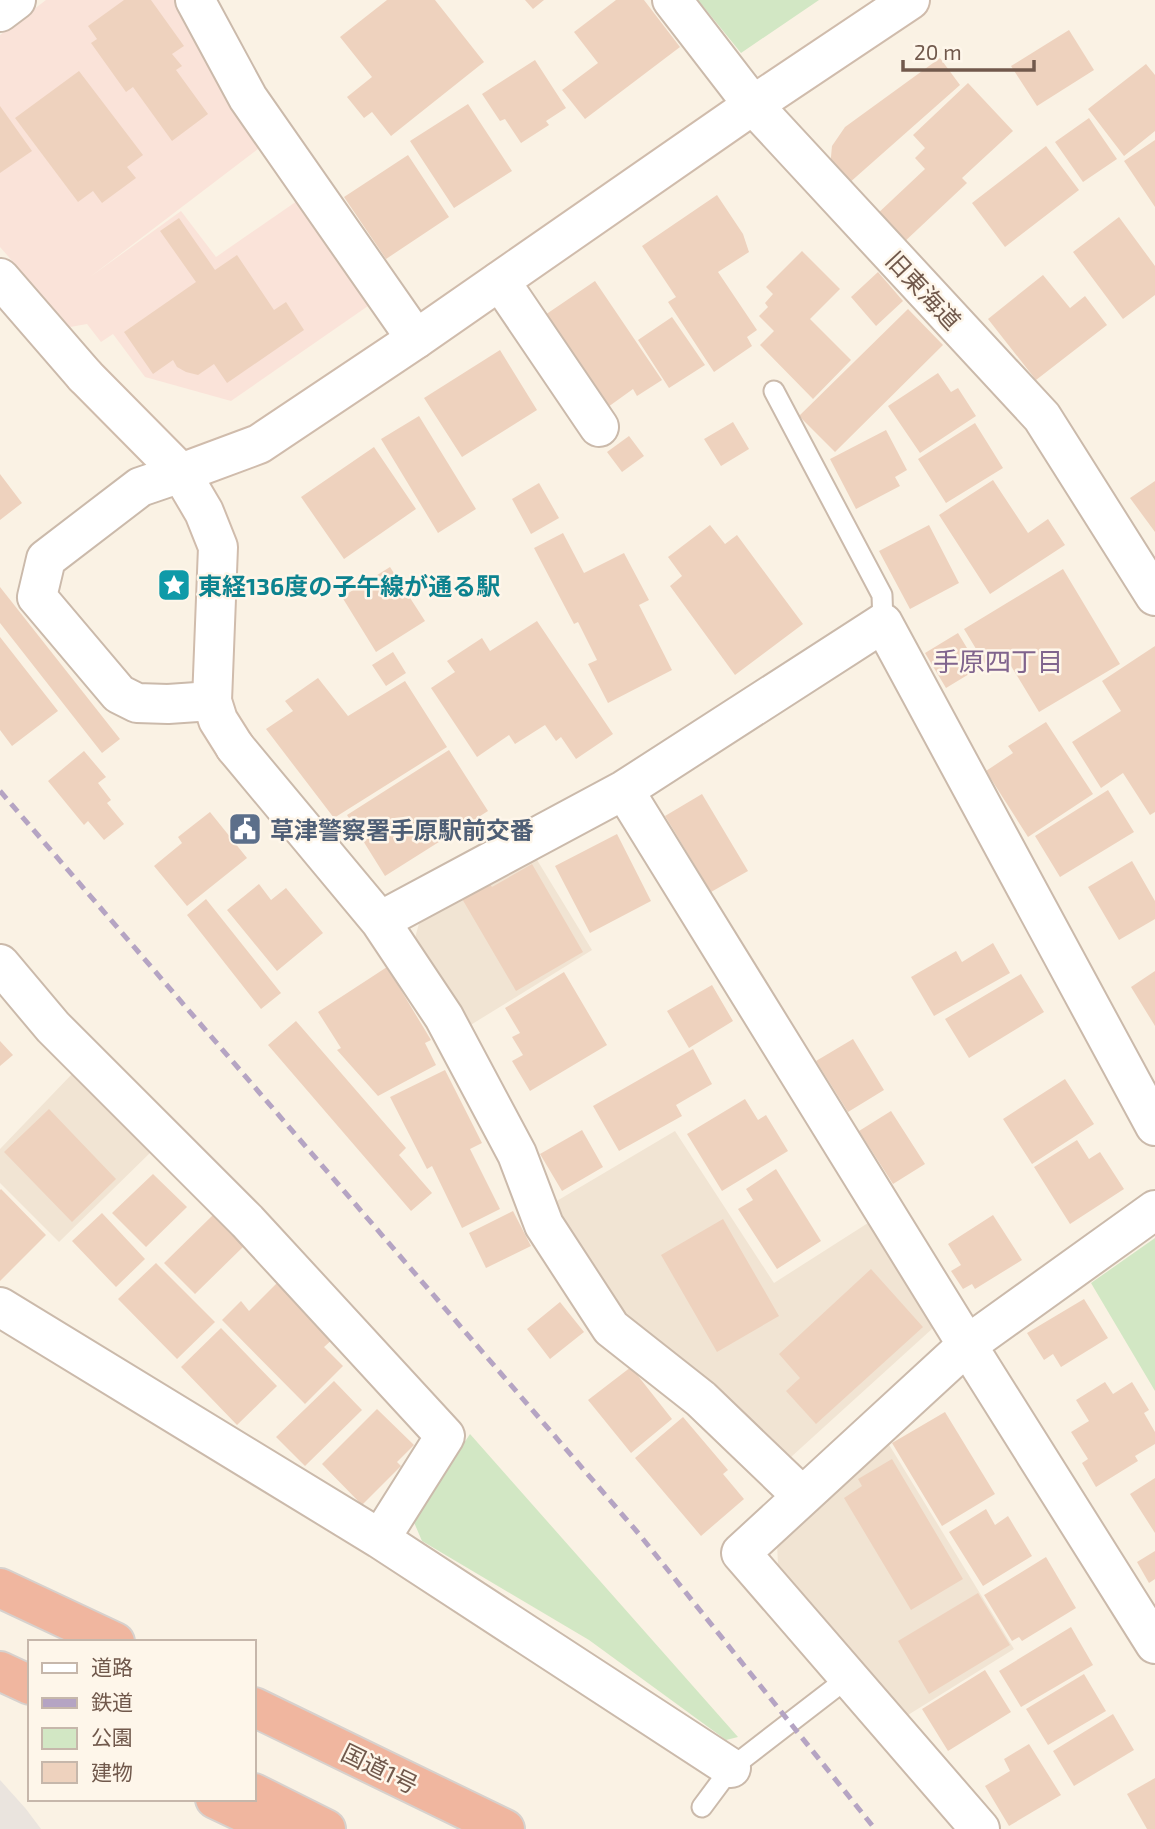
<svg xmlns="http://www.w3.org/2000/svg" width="1155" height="1829" viewBox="0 0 1155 1829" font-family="'Exo 2','Noto Sans JP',sans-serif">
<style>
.residential{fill:#f1e4d3}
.commercial{fill:#fae3d9}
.industrial{fill:#eae4de}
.green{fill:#d2e7c4}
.building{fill:#eed2be}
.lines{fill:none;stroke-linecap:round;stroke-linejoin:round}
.lane-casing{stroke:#cbbaab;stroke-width:23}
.street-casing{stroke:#cbbaab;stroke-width:42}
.secondary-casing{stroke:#d0bcac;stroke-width:42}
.highway-casing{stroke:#d7d1cd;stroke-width:42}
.lane{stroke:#fff;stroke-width:19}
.street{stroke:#fff;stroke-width:38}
.secondary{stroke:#fff;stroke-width:38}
.highway{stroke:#f0b69f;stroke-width:38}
.rail{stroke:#b5a4c3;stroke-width:5;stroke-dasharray:10 7;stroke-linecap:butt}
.labels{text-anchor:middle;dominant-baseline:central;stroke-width:5;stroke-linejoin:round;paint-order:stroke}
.street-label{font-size:24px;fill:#71594c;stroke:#fef6ea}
.culture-label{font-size:24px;font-weight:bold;fill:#0d838f;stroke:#fef6ea;text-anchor:start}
.service-label{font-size:24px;font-weight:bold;fill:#4e5e75;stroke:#fef6ea;text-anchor:start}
.neighbourhood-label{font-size:26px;fill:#80648d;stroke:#fef6ea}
</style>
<rect width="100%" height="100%" fill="#faf2e4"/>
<path class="residential" d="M534 855 592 950 469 1026 415 938 421 916Z
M72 1074 153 1150 59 1242 0 1183V1149Z
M675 1131 774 1283 868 1223 933 1328 791 1457 710 1381 620 1311 576 1247 555 1202Z
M888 1443 1014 1649 908 1715 778 1564 777 1544Z"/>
<path class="commercial" d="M46 0H174L223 90 262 146 90 277 181 211 216 257 297 201 368 306 231 401 145 377 113 334 101 342 87 324 70 327 0 247V35Z"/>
<path class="industrial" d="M0 1780 26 1809 41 1829H0Z"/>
<path class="green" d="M698 0H819L741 53Z
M1155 1238V1391L1091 1283Z
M470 1434 738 1737 726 1740 589 1640 422 1541 413 1520Z"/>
<path class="building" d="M124 0H151L184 46 172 54 182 66 176 70 208 114 172 141 133 87 126 92 91 43 97 39 88 26Z
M387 0H435L484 62 391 136 372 112 364 118 347 97 372 77 340 37Z
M525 0H544L533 9Z
M616 0H644L680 47 585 119 562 90 598 63 574 32Z
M1069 30 1094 70 1037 106 1011 66Z
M940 58 960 85 848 184 830 167 832 146 845 127Z
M535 60 566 108 546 121 549 125 521 143 505 119 500 121 482 94Z
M1146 64 1155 75V131L1124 156 1088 109Z
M79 71 143 155 127 167 136 178 102 203 93 191 78 202 15 118Z
M968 83 1013 131 962 178 967 183 902 244 875 216 925 169 915 158 925 148 913 135Z
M468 104 512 171 454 208 410 141Z
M0 106 32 151 0 173Z
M1089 118 1117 159 1083 182 1055 142Z
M1155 140V207L1124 161Z
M1046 146 1079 190 1005 247 972 203Z
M408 155 449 217 386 259 344 197Z
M717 195 743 234 749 252 718 272 757 330 747 337 752 346 714 372 668 302 676 297 642 246Z
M1119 217 1155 266V295L1123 319 1073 252Z
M179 218 215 270 237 255 274 310 286 302 304 330 227 383 214 364 198 375 186 372 177 367 173 360 153 374 124 332 196 282 160 231Z
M802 251 840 289 810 319 851 360 813 399 760 345 774 331 759 316 768 307 765 303 773 294 766 287Z
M878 272 903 301 876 326 851 297Z
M1043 275 1070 308 1085 296 1107 325 1036 380 988 319Z
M595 281 662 380 637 396 633 389 608 407 545 315Z
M908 309 943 345 835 452 799 416Z
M672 317 705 365 669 388 638 340Z
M500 350 537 410 462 457 424 398Z
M938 373 951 392 958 388 976 416 920 453 888 406Z
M419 416 476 509 438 533 381 439Z
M733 422 749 449 721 466 704 439Z
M975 423 1003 468 946 503 918 459Z
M886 430 907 470 895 477 900 486 856 509 830 459Z
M629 436 644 456 622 472 607 452Z
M374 447 416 509 344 559 301 497Z
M0 474 22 503 0 520Z
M993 480 1028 533 1048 519 1065 545 990 594 939 515Z
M1155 481V532L1130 498Z
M539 483 559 518 531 534 512 499Z
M710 525 725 544 737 535 803 624 735 675 670 586 682 576 668 557Z
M929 525 959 583 910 609 879 551Z
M563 533 584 573 624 553 649 600 639 605 672 670 608 703 588 664 597 660 578 622 574 624 534 548Z
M390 567 425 621 376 652 342 597Z
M1063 569 1120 664 1039 712 1005 656 987 667 964 629Z
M0 587 120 739 102 753 0 623Z
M537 621 613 734 576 759 561 737 556 741 545 725 515 744 509 735 477 757 431 688 455 672 447 661 482 638 490 651Z
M958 633 979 668 946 688 925 653Z
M0 637 58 711 12 746 0 730Z
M1155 646V812L1150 815 1123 773 1101 788 1072 742 1121 711 1102 681Z
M393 652 406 673 386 686 372 665Z
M318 678 348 716 405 681 447 747 334 818 266 729 293 711 285 701Z
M1046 722 1093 794 1028 837 986 771 1013 753 1008 746Z
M449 750 488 811 385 876 347 815Z
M84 751 106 777 98 783 111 800 107 803 124 824 104 840 88 821 84 825 48 781Z
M1108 790 1134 832 1060 877 1035 836Z
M702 794 748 871 711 892 665 816Z
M210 812 247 858 187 906 154 866 182 843 178 837Z
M617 834 651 901 590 933 555 866Z
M1132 861 1155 901V919L1119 940 1088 887Z
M532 864 583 952 516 991 461 897 488 881 492 887Z
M259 884 271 900 286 888 323 933 277 971 227 910Z
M206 899 281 993 261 1009 187 915Z
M993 943 1010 973 934 1016 911 977 956 951 962 962Z
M387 967 431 1040 425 1043 436 1065 378 1096 337 1050 341 1048 318 1012Z
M1155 971V1026L1131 987Z
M564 972 607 1045 530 1091 512 1061 523 1055 512 1037 520 1033 505 1008Z
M1021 974 1044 1012 969 1058 945 1019Z
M712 985 733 1021 689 1048 667 1011Z
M296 1021 406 1148 399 1155 432 1193 411 1211 268 1045Z
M853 1039 884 1090 848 1112 816 1061Z
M0 1041 13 1055 0 1066Z
M693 1049 712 1084 676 1105 682 1116 619 1151 593 1106Z
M445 1070 482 1143 470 1149 500 1209 462 1228 432 1166 427 1169 390 1097Z
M1065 1079 1094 1124 1032 1164 1003 1119Z
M745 1099 758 1120 766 1115 788 1151 722 1191 687 1134Z
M49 1109 116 1179 72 1222 4 1152Z
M891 1111 925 1164 893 1184 859 1131Z
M582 1130 603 1167 562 1191 540 1154Z
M1077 1140 1089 1159 1100 1152 1124 1189 1070 1224 1034 1167Z
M776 1169 821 1241 777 1269 738 1209 753 1200 746 1189Z
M153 1174 187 1207 146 1247 112 1213Z
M1 1189 46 1235 0 1281V1190Z
M513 1211 531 1246 486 1268 469 1233Z
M102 1213 145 1259 116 1287 72 1241Z
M213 1215 244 1246 195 1294 164 1263Z
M993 1215 1022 1260 975 1289 972 1284 963 1289 951 1271 961 1265 948 1244Z
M723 1219 779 1316 717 1352 661 1255Z
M156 1263 215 1322 177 1359 118 1299Z
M871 1269 923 1327 816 1424 786 1391 800 1378 779 1354Z
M278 1282 334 1338 324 1347 343 1366 305 1404 222 1320 241 1301 249 1311Z
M1084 1299 1108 1338 1061 1367 1053 1354 1044 1360 1027 1333Z
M560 1302 584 1332 550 1359 527 1329Z
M221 1328 277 1386 237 1425 181 1367Z
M631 1367 672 1419 631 1453 588 1400Z
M334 1381 362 1410 305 1466 276 1437Z
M1105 1382 1113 1394 1132 1382 1149 1410 1144 1413 1155 1432V1444L1135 1456 1138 1461 1096 1487 1082 1463 1088 1459 1071 1432 1089 1421 1076 1400Z
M377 1409 414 1445 397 1462 401 1466 362 1505 322 1464Z
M945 1412 995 1494 942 1526 892 1443Z
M683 1417 728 1470 723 1474 744 1499 701 1536 635 1458Z
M892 1459 963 1579 911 1610 844 1498 862 1486 858 1479Z
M1155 1478V1533L1130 1494Z
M986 1509 995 1525 1008 1516 1032 1556 983 1586 949 1532Z
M1155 1551V1579L1149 1583 1137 1562Z
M1046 1557 1076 1608 1022 1641 1019 1637 1012 1641 984 1595Z
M978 1593 1010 1645 929 1694 898 1641Z
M1071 1627 1093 1665 1021 1707 999 1671Z
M985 1670 1011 1712 948 1751 922 1709Z
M1084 1674 1106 1711 1048 1745 1026 1709Z
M1113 1714 1134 1750 1074 1786 1053 1751Z
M1029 1744 1061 1795 1009 1826 985 1786 1010 1771 1004 1759Z
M1155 1778V1829H1147L1127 1794Z"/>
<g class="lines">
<defs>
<path id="lane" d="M774 391 882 595 883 623
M702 1807 731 1768 849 1677"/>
<path id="street" d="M195 0 248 98 416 339
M672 0 753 105 1042 417 1155 596
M0 12 16 0
M0 278 85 376
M500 281 599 427
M181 473 140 487 46 559 37 597 119 694 137 703 168 704 212 701
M235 747 380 921
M624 790 967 1345 1155 1644
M0 964 53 1027 247 1221 445 1436 380 1539
M0 1307 380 1539 731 1768
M801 1495 701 1399 611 1328 544 1225 517 1154 444 1017 380 921 624 790 883 623 1155 1126
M980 1829 741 1553 967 1345 1155 1210"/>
<path id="secondary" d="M85 376 181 473 204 512 218 547 212 701 218 720 235 747
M181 473 259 444 416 339 753 105 910 0"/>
<path id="highway" d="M0 1588 115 1642
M0 1671 30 1685
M254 1707 505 1829
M254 1793 326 1829
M215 1799 278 1829"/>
</defs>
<use href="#lane" class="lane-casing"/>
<use href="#street" class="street-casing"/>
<use href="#secondary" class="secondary-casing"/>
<use href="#highway" class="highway-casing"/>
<use href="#lane" class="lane"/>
<use href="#street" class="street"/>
<use href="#secondary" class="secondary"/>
<use href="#highway" class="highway"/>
<path class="rail" d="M0 791 639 1534 875 1829"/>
</g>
<defs>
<symbol id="sight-square" viewBox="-11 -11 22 22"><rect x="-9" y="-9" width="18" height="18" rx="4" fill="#0f9aa8" stroke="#fef6ea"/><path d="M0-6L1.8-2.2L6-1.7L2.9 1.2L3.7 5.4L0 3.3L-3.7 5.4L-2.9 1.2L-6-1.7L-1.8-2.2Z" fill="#fff"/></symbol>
<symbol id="civic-square" viewBox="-11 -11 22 22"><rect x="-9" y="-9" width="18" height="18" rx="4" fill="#5c6f8a" stroke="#fef6ea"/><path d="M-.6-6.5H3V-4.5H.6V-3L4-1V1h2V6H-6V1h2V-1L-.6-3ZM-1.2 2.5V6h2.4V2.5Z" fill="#fff"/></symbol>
</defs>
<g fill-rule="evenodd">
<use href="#sight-square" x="155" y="566" width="38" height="38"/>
<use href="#civic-square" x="226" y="810" width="38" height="38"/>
</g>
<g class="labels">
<g class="street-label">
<text transform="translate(924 290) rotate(47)">旧東海道</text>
<text transform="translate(380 1768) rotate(26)">国道1号</text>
</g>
<g class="culture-label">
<text x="198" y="585">東経136度の子午線が通る駅</text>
</g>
<g class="service-label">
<text x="270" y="829">草津警察署手原駅前交番</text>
</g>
<g class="neighbourhood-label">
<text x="998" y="660">手原四丁目</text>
</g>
</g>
<rect x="28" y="1640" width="228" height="161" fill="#fef6ea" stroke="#c6b7ab" stroke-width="2"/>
<rect x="42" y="1663" width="35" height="10" fill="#ffffff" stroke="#c6b7ab" stroke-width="2"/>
<text x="91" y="1675" font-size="21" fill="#71594c">道路</text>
<rect x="42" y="1698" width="35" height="10" fill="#b5a4c3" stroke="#c6b7ab" stroke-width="2"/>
<text x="91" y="1710" font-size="21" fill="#71594c">鉄道</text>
<rect x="42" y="1728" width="35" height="21" fill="#d2e7c4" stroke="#c6b7ab" stroke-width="2"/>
<text x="91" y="1745" font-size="21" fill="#71594c">公園</text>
<rect x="42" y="1762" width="35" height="21" fill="#eed2be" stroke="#c6b7ab" stroke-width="2"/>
<text x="91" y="1780" font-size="21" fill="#71594c">建物</text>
<path d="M903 60v10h131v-10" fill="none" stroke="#71594c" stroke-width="3.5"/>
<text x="914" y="60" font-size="21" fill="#71594c" stroke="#fef6ea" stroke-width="5" paint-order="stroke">20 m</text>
</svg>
